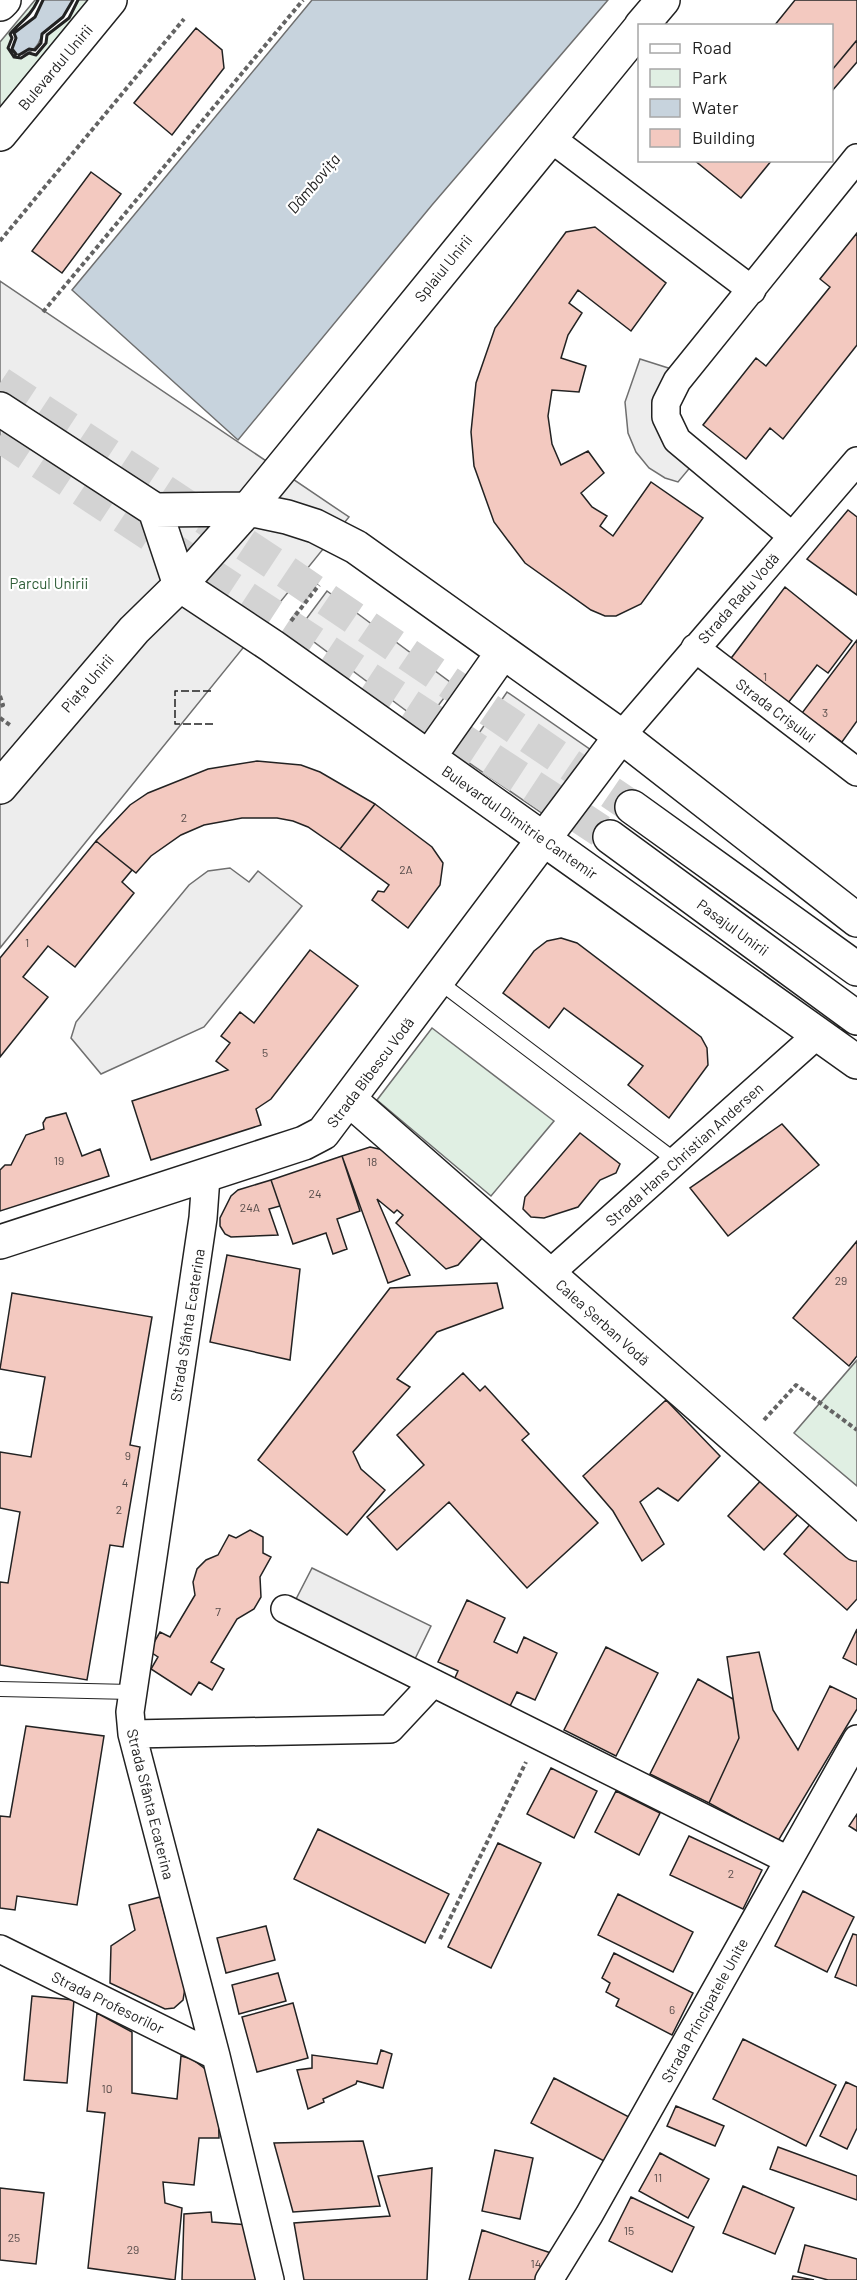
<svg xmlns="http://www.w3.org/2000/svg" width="857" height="2280" viewBox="0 0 857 2280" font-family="Barlow,sans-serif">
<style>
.green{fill:#e0efe3;stroke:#6f6f6f;stroke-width:1.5}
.parking{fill:#ededed;stroke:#6f6f6f;stroke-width:1.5}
.water{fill:#c7d3dd;stroke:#6f6f6f;stroke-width:1.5}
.building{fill:#f3c9c0;stroke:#222;stroke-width:1.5}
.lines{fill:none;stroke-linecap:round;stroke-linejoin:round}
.primary-tunnel{stroke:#d3d3d3;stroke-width:33;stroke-dasharray:33 16;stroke-linecap:butt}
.lane-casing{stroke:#222;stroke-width:16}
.street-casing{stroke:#222;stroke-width:30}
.secondary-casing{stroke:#222;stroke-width:36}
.primary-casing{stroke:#222;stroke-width:36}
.path{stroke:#646464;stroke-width:4;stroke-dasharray:4.5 3;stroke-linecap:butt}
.lane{stroke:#fff;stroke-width:14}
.street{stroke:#fff;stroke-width:27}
.secondary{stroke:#fff;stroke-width:33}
.primary{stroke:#fff;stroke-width:33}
.fence{stroke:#222;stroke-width:1.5;stroke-dasharray:8 3;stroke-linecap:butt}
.wall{stroke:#222;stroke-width:3}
.labels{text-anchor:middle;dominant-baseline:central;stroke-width:4.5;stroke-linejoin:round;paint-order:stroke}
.number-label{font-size:12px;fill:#564c4a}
.street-label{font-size:15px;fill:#222;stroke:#fff}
.park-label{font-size:15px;fill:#2f5e38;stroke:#fff}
.water-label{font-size:16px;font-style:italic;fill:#222;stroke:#fff}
</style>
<rect width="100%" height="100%" fill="#fff"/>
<path class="green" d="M35 0H38C30 17 21 20 10 34L12 38 8 48 14 57 22 58 29 53 36 55 46 43 47 35 69 18 78 0H88L0 107V42Z
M432 1028 554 1121 491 1196 377 1100Z
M857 1360V1486L794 1433Z"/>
<path class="parking" d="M0 281 349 517 0 948Z
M640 359 684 373 666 403 698 458 678 482 665 478 649 468 636 452 628 433 625 402Z
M327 591 454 685 424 724 298 630Z
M507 692 591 750 546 816 462 758Z
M230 868 249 882 258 871 302 906 204 1027 101 1074 71 1038 76 1022 189 885 208 871Z
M312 1568 431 1626 413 1663 293 1605Z"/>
<path class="water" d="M43 0H73L63 17 42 34C39 47 30 56 16 54L12 49 16 38 14 33 35 17Z
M312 0H608L432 205 238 440 72 290Z"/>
<path class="building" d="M795 0H857V40L832 70V26H774Z
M196 28 222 50 224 68 172 135 134 103Z
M857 40V62L832 91V70Z
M694 160H772L741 198Z
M91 172 121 194 62 273 32 251Z
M595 227 666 283 631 331 578 290 569 303 582 313 568 335 561 358 586 366 579 392 552 390 548 416 552 444 561 465 588 451 604 473 581 493 592 507 607 516 600 526 613 536 651 482 703 518 641 604 616 616H605L591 610 525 563 494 522 474 466 471 432 476 383 495 328 566 232Z
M857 233V345L783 439 770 428 746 459 703 425 756 358 766 366 830 287 820 279Z
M848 510 857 517V595L807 559Z
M785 587 852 641 828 673 817 665 785 707 729 661Z
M857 640V721L842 742 802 713Z
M257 761 301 765 320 772 375 804 340 849 308 827 293 821 277 818H242L204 825 181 835 151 856 136 873 96 841 130 805 148 793 208 769Z
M375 804 432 847 443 863 440 885 408 928 372 900 378 891 384 892 389 885 340 849Z
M96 841 132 870 122 882 134 893 75 967 48 946 23 977 48 997 0 1057V958Z
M561 938 577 943 701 1037 707 1048 708 1065 669 1118 628 1085 643 1066 564 1008 549 1028 503 993 534 951 547 941Z
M310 950 358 986 271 1099 256 1109 261 1125 151 1160 132 1101 228 1070 216 1061 230 1043 221 1036 240 1012 254 1023Z
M66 1113 82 1156 100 1149 109 1176 0 1211V1170L5 1165H11L26 1135 44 1129 43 1123 46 1118Z
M782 1124 819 1165 728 1236 690 1188Z
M580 1133 620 1164 616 1173 600 1180 578 1207 544 1218 531 1217 523 1209 525 1197Z
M370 1147 388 1151 483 1237 458 1265 446 1269 396 1223 403 1215 397 1210 394 1213 377 1199 410 1275 388 1283 342 1156Z
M342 1156 360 1211 337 1219 347 1249 333 1254 326 1233 293 1244 271 1180Z
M271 1180 280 1206 269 1209 278 1235 231 1237 225 1234 220 1226V1218L231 1196 238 1190Z
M857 1241V1356L849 1366 793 1318Z
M227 1255 300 1269 290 1360 210 1342Z
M497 1283 503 1308 437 1332 397 1379 410 1387 353 1452 361 1469 385 1490 347 1535 258 1460 390 1288Z
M12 1293 152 1317 130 1445 140 1447 123 1547 110 1545 87 1680 0 1665V1582L8 1583 20 1512 0 1508V1452L31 1457 45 1377 0 1369Z
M463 1373 480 1391 485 1386 529 1434 522 1440 598 1523 527 1588 449 1502 397 1550 367 1517 424 1465 397 1435Z
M666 1400 720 1456 678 1501 658 1488 640 1502 664 1544 642 1561 613 1511 583 1476Z
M765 1476 802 1510 764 1550 728 1516Z
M813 1521 857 1560V1599L847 1610 784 1554Z
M250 1530 263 1537V1553L271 1557 260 1577 261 1597 254 1609 237 1619 211 1662 224 1669 212 1690 199 1682 191 1695 151 1669 158 1657 149 1651 160 1632 170 1637 195 1595 193 1582 197 1569 206 1560 218 1555 229 1535 236 1538Z
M467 1600 505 1618 494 1642 517 1653 524 1637 557 1653 535 1700 517 1692 510 1706 454 1680 458 1671 438 1662Z
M857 1629V1665L843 1658Z
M606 1647 658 1673 616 1756 564 1730Z
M759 1652 773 1710 798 1750 830 1686 857 1699V1709L778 1841 709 1803 739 1738 727 1657Z
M698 1679 733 1699 739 1738 709 1803 650 1774Z
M26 1726 104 1736 77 1905 17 1896 15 1910 0 1908V1816L10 1817Z
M551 1768 597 1791 574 1838 527 1814Z
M616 1791 660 1813 639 1855 595 1832Z
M857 1814V1831L849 1826Z
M318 1829 449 1894 425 1943 294 1879Z
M689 1836 762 1870 743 1909 670 1875Z
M498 1843 541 1863 491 1968 448 1947Z
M803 1891 854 1917 827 1972 775 1946Z
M618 1894 693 1932 673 1972 598 1935Z
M160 1897 185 1988 183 2000 174 2008 165 2009 110 1983 111 1946 135 1930 129 1905Z
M266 1926 275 1960 226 1973 217 1938Z
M853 1934 857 1935V1986L835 1977Z
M614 1953 693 1993 672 2035 616 2006 619 1999 606 1992 610 1983 602 1978Z
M278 1973 286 2001 239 2014 232 1985Z
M32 1996 74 2000 67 2083 24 2080Z
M293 2003 308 2058 257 2072 242 2017Z
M97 2013 132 2032V2093L177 2099 181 2056 192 2059 204 2068 214 2078 218 2091 219 2138H199L194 2185 163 2182 165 2203 182 2208 175 2280 88 2268 105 2113 87 2111Z
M743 2039 836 2085 806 2146 713 2099Z
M381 2050 392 2054 383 2088 357 2081 356 2084 323 2099 324 2102 308 2109 297 2070 312 2068V2055L377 2064Z
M554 2078 629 2117 606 2162 531 2123Z
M846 2082 857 2087V2128L847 2149 820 2136Z
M676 2106 724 2126 715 2146 667 2126Z
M363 2141 380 2206 293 2212 274 2143Z
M778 2147 857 2176V2200L770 2169Z
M495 2150 533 2158 520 2219 482 2211Z
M660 2153 709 2179 688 2218 639 2191Z
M432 2168 427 2280H304L294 2223 390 2216 378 2176Z
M743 2186 794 2208 775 2254 723 2233Z
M0 2188 44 2193 36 2264 0 2260Z
M631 2197 694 2227 672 2272 609 2241Z
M211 2212 212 2222 249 2225 259 2280H182L184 2214Z
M482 2230 554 2254 538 2280H469Z
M805 2245 857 2259V2280H828L798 2272Z
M793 2276 814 2280H792Z"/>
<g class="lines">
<path class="primary-tunnel" d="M0 383 273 563 632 807
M0 436 610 837"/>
<defs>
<path id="lane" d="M438 981 676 1161
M0 1689 131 1692"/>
<path id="street" d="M549 137 752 290
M792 536 677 440 666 417V403L677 381 857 158
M695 648 857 772
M621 736 857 461
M206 1177 203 1218 130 1712 132 1734 216 2056 270 2280
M549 1274 818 1034
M285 1609 788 1860
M132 1734 390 1729 433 1683
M0 1949 216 2056
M549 2280 589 2215 857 1739"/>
<path id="secondary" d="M641 26 663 0
M248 509 640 28
M350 1100 857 1544
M0 1242 304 1143 323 1133 621 736"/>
<path id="primary" d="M0 4 4 0
M0 134 110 0
M0 409 155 510 248 509 287 517 315 526 356 547 621 736 857 920
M155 510 180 585
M180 585 272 646 857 1062
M429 757 503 652
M0 787 134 630 180 585 248 509
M632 807 857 969
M610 837 857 1018"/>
</defs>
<use href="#lane" class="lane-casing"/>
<use href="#street" class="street-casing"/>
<use href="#secondary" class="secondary-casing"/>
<use href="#primary" class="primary-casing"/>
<path class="path" d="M0 241 184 19
M43 312 303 0
M291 621 319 585
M0 696 3 705 0 706
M0 718 10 725
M764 1420 796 1385 857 1430
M440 1939 526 1762"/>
<use href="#lane" class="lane"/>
<use href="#street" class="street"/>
<use href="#secondary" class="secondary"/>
<use href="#primary" class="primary"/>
<path class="fence" d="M213 724H175V691H213"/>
<path class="wall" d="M38 0C30 17 22 20 10 34L12 38 8 48 14 57 16 54 12 49 16 38 14 33 35 17 43 0
M19 55 29 49 35 50 41 43 42 34 63 17 73 0
M14 57 21 58 29 53 36 55 46 43 47 35 69 18 78 0"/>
</g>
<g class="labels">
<g class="number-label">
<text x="765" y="676">1</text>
<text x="825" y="712">3</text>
<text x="184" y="817">2</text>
<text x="406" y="869">2A</text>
<text x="27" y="942">1</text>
<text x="265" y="1052">5</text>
<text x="59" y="1160">19</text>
<text x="372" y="1161">18</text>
<text x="315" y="1193">24</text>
<text x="250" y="1207">24A</text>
<text x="841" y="1280">29</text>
<text x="128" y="1455">9</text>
<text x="125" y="1482">4</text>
<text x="119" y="1509">2</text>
<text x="218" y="1611">7</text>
<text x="731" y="1873">2</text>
<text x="672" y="2009">6</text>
<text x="107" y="2088">10</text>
<text x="658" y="2177">11</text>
<text x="629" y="2230">15</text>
<text x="14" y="2237">25</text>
<text x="133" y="2249">29</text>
<text x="536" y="2263">14</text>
</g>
<g class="street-label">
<text transform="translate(55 67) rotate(-50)">Bulevardul Unirii</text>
<text transform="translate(443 268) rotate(-51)">Splaiul Unirii</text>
<text transform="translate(738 598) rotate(-49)">Strada Radu Vodă</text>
<text transform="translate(87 683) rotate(-49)">Piața Unirii</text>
<text transform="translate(776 710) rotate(37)">Strada Crișului</text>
<text transform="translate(520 822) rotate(35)">Bulevardul Dimitrie Cantemir</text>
<text transform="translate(733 927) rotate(36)">Pasajul Unirii</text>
<text transform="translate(370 1072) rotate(-53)">Strada Bibescu Vodă</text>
<text transform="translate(684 1154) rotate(-42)">Strada Hans Christian Andersen</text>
<text transform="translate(603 1322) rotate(42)">Calea Șerban Vodă</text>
<text transform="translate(187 1325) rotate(-81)">Strada Sfânta Ecaterina</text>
<text transform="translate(151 1804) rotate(76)">Strada Sfânta Ecaterina</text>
<text transform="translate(108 2002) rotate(26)">Strada Profesorilor</text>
<text transform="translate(704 2010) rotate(-61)">Strada Principatele Unite</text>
</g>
<g class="park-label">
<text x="49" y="583">Parcul Unirii</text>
</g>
<g class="water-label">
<text transform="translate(313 183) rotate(-50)">Dâmbovița</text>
</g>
</g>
<rect x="638" y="24" width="195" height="138" fill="#ffffff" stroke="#a7a7a7" stroke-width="1.5"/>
<rect x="650" y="44" width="30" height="9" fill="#ffffff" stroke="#a7a7a7" stroke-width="1.5"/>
<text x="692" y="54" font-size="18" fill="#222222">Road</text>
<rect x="650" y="69" width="30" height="18" fill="#e0efe3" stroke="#a7a7a7" stroke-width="1.5"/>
<text x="692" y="84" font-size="18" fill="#222222">Park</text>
<rect x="650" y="99" width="30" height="18" fill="#c7d3dd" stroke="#a7a7a7" stroke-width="1.5"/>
<text x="692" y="114" font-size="18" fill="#222222">Water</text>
<rect x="650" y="129" width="30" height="18" fill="#f3c9c0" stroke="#a7a7a7" stroke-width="1.5"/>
<text x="692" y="144" font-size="18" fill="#222222">Building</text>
</svg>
